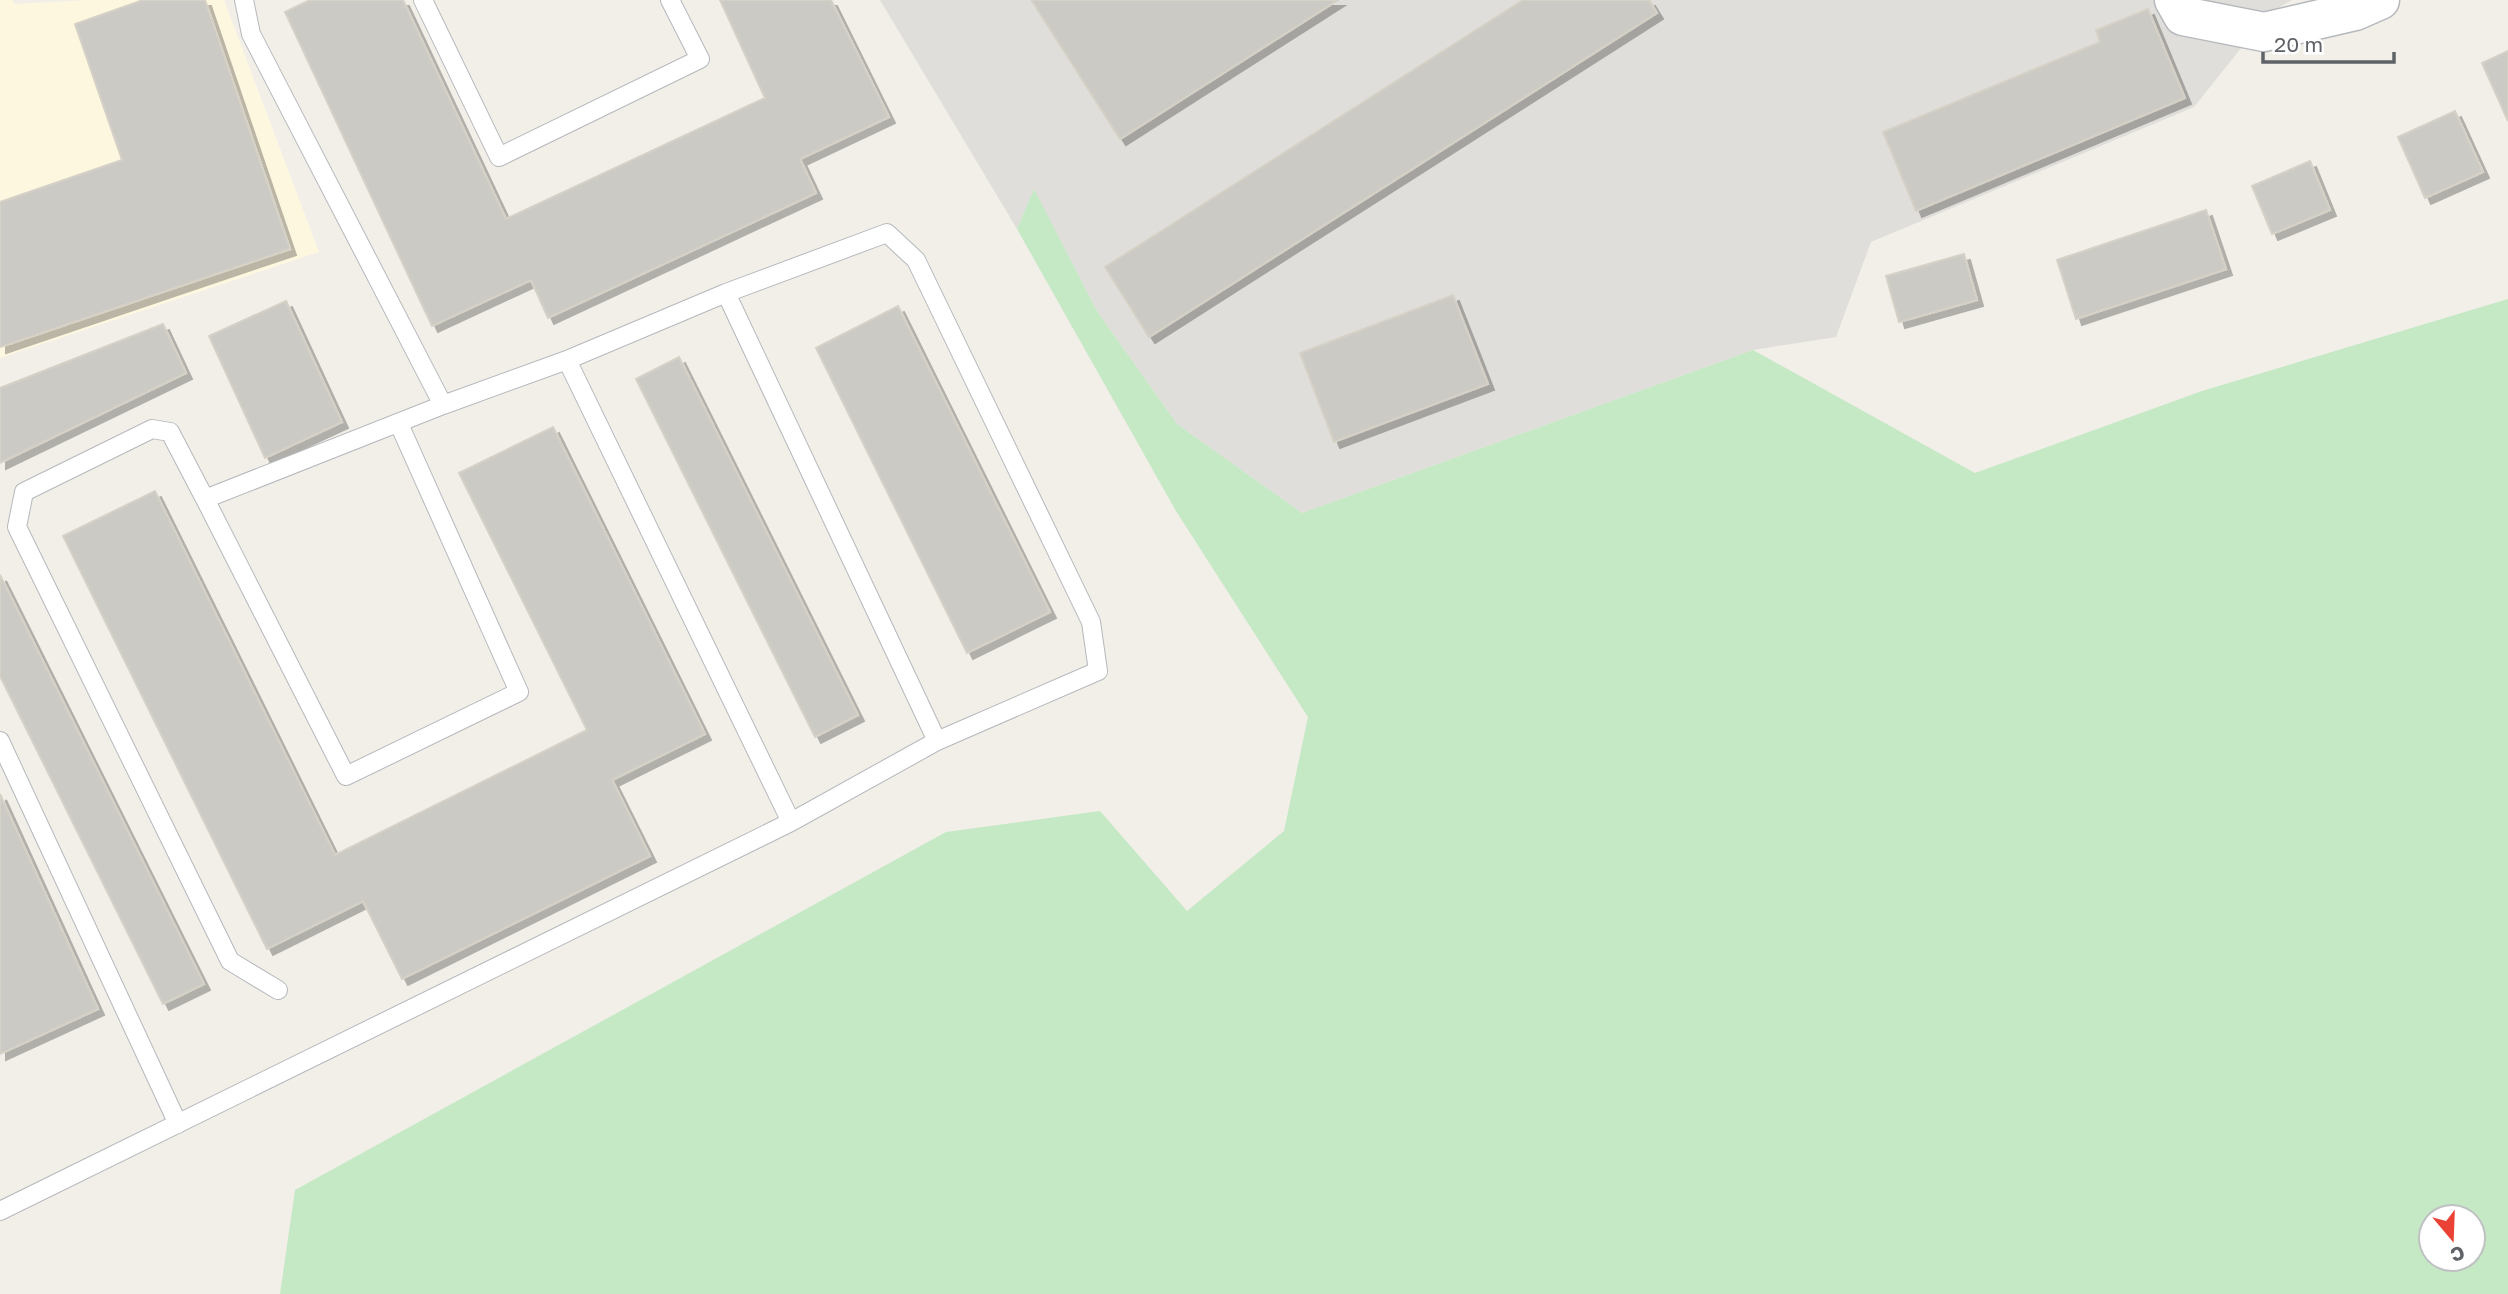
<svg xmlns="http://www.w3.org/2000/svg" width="2508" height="1294" viewBox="0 0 2508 1294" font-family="'Golos Text',sans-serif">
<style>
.commercial{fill:#fef7e0}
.industrial{fill:#e0deda}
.green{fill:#c5e8c5;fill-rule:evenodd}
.building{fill:#cccac5;stroke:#d6d1c6;stroke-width:2;filter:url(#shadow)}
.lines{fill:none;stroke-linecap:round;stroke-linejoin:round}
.service-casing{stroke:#b5b8bc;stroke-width:20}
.tertiary-casing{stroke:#b5b8bc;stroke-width:41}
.service{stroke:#fff;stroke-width:18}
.tertiary{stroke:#fff;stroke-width:38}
</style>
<defs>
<filter id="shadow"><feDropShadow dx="6" dy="6" stdDeviation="0" flood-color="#0004"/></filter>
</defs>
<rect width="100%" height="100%" fill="#f1efe8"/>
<path class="commercial" d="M0 0H12L15 4 87 0H224L319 252 0 358Z"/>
<path class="industrial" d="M880 0H2292L2269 13 2194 107 1871 242 1836 337 1753 350 1302 513 1177 424 1097 311 1034 190 1017 229Z"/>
<path class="green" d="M1034 189 1097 311 1177 424 1302 513 1753 350 1975 473 2202 391 2508 299V1294H280L295 1190 946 832 1100 811 1187 911 1284 831 1308 717 1176 511 1017 229ZM2431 1217H2473V1259H2431Z"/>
<path class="building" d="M143 0H205L290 249 0 347V202L122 160 75 24Z
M310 0H403L506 219 765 98 720 0H831L889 117 800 159 816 193 548 318 531 280 432 326 285 12Z
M1034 0H1338L1120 139 1032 1Z
M1523 0H1649L1657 13 1149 337 1105 267Z
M2148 9 2185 98 1916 211 1883 132 2100 42 2096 30Z
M2508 51V121L2482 63Z
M2455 111 2483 172 2425 198 2398 137Z
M2310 161 2330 210 2272 234 2252 186Z
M2206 210 2226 269 2076 319 2057 260Z
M1964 254 1977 300 1899 322 1886 276Z
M1453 295 1488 384 1334 442 1300 353Z
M286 301 342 422 265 458 209 336Z
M898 306 1050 612 967 653 816 348Z
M163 324 186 373 0 463V388Z
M679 357 858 715 815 737 636 379Z
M553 427 705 734 612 780 650 856 402 979 363 901 267 949 63 536 155 491 335 855 587 730 459 473Z
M0 575 204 984 163 1004 0 676Z
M0 794 98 1009 0 1054Z"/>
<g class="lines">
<defs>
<path id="service" d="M244 0 251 34 443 405
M423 0 499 157 700 59 670 0
M726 293 937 741
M567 360 791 822
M205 499 170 432 152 429 24 492 17 527 230 961 278 990
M0 741 178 1124
M0 1211 791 822 937 741 1098 671 1091 622 916 260 887 233 726 293 567 360 443 405 205 499 346 776 519 692 399 424"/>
<path id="tertiary" d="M2174 0 2183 16 2264 32 2355 11 2380 0"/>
</defs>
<use href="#service" class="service-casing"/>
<use href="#tertiary" class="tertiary-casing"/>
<use href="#service" class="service"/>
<use href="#tertiary" class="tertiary"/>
</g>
<g transform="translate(2452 1238) rotate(161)"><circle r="33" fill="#ffffff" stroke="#bfc1c3" stroke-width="2"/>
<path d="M0-5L12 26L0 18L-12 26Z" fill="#ea4335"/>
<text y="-10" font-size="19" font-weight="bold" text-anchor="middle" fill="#5f6368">С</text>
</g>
<path d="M2263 52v10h131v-10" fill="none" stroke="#5f6368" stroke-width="3.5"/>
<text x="2274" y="52" font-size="21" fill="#5f6368" stroke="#ffffff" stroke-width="5" paint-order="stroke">20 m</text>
</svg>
